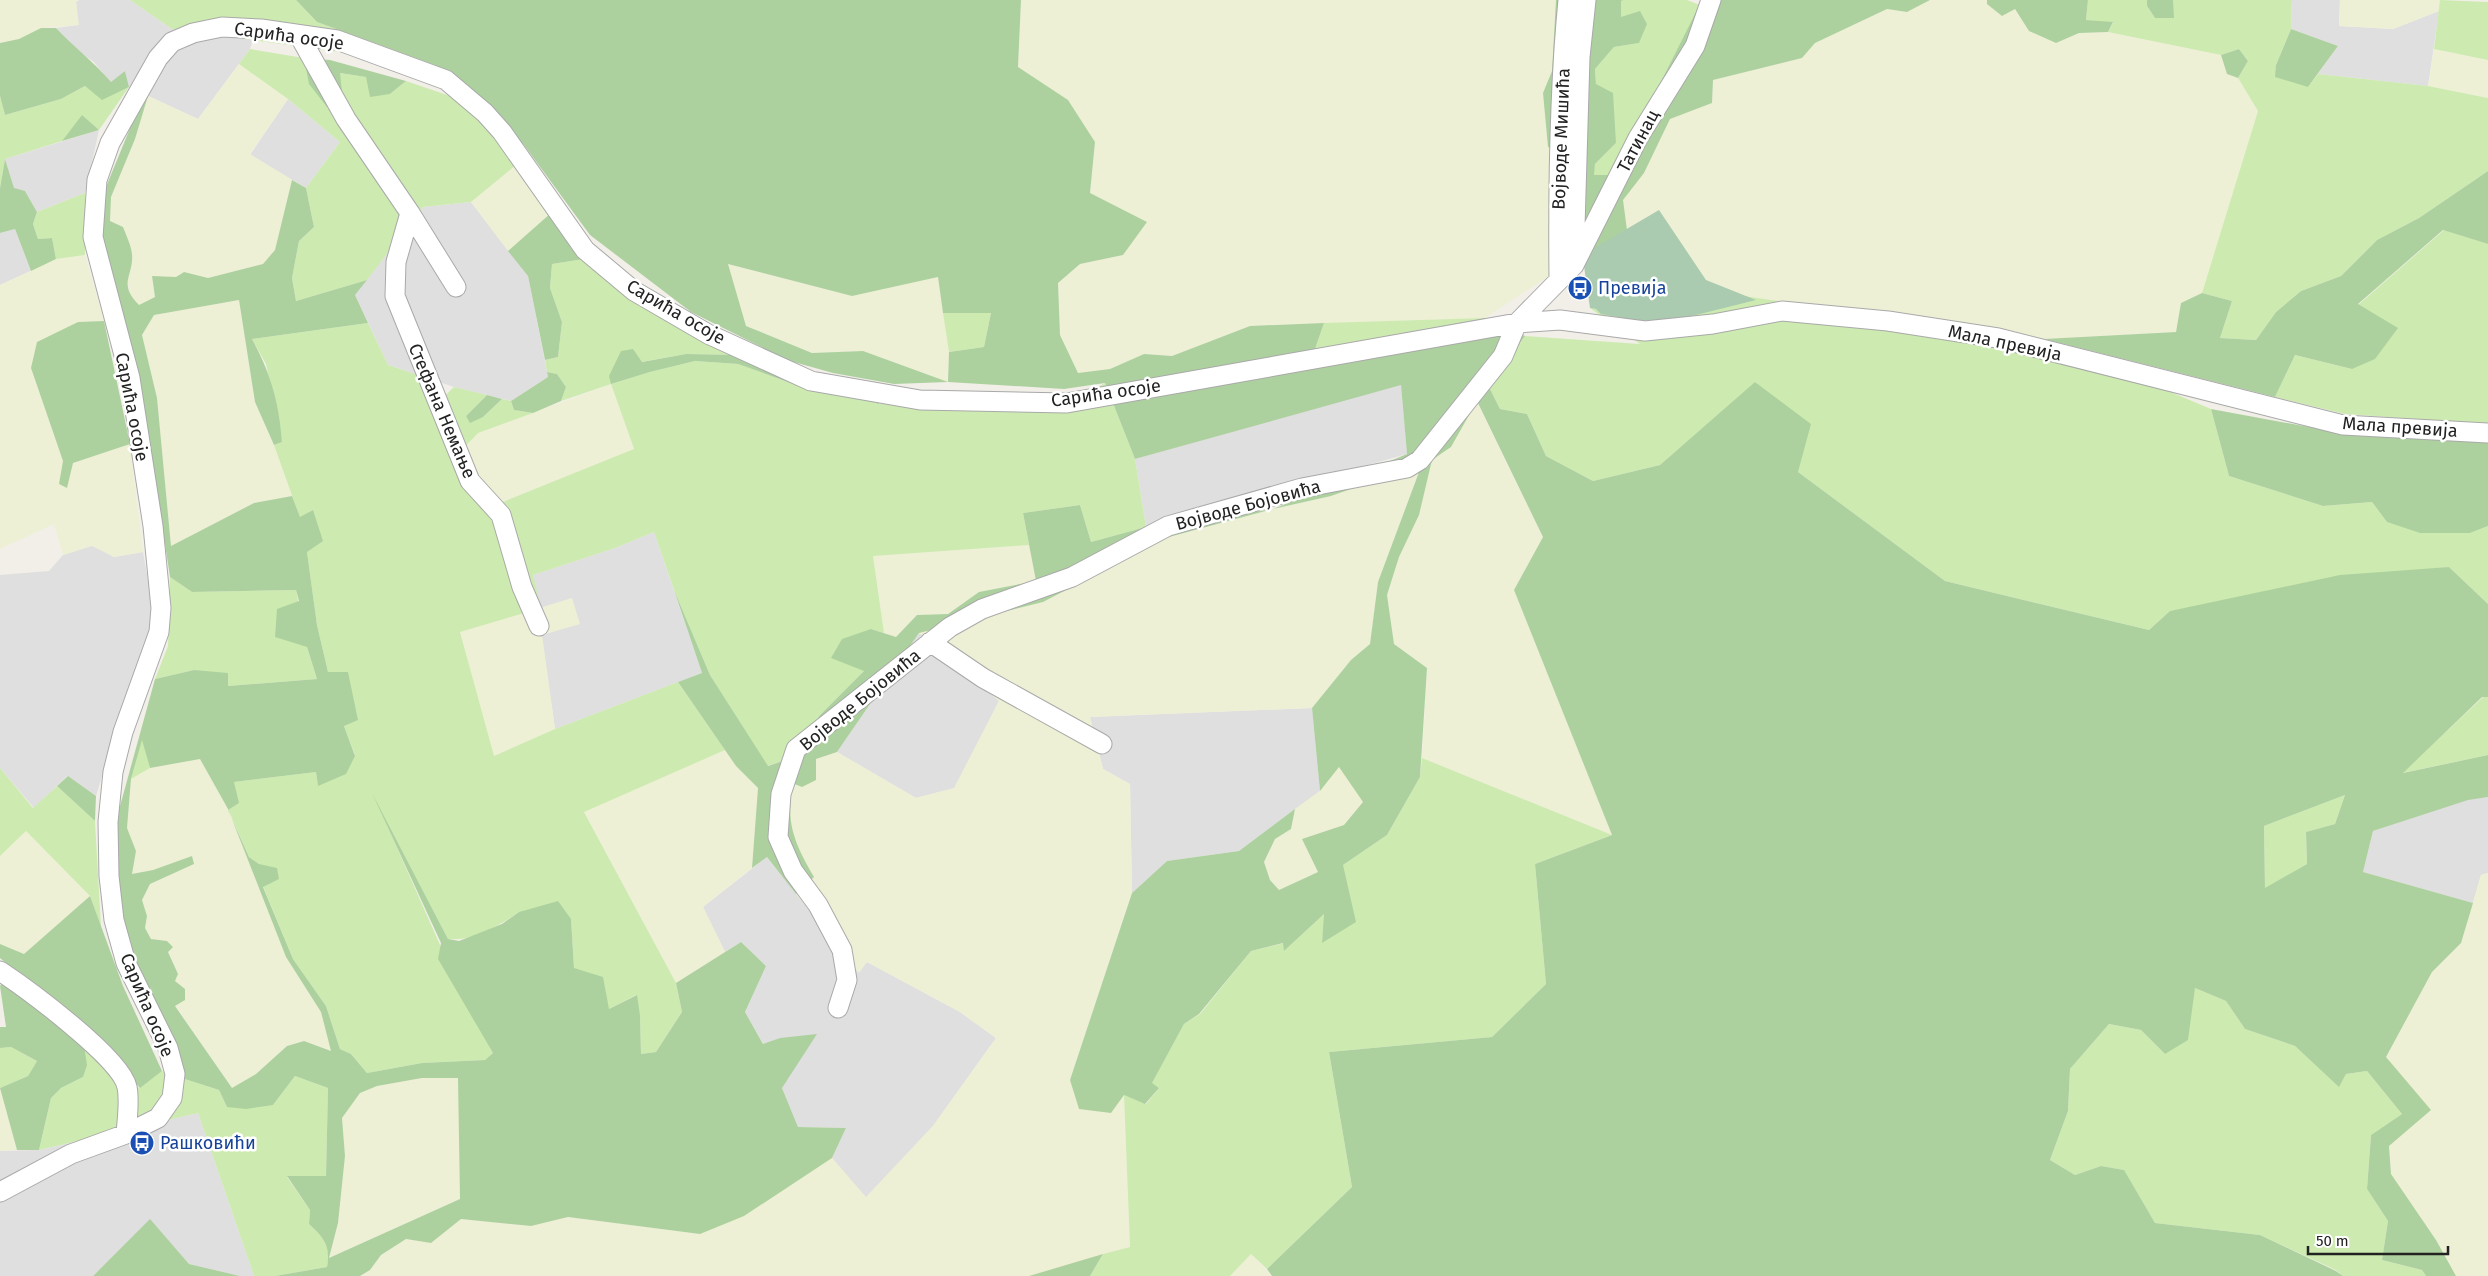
<svg xmlns="http://www.w3.org/2000/svg" width="2488" height="1276" viewBox="0 0 2488 1276" font-family="'Fira Sans',sans-serif">
<style>
.residential{fill:#e0dfdf}
.farmland{fill:#eef0d5}
.grass{fill:#cdebb0}
.forest{fill:#add19e;fill-rule:evenodd}
.cemetery{fill:#aacbaf}
.lines{fill:none;stroke-linecap:round;stroke-linejoin:round}
.minor-casing{stroke:#a9a9a9;stroke-width:21}
.minor{stroke:#fff;stroke-width:19}
.labels{text-anchor:middle;dominant-baseline:central;stroke-width:5;stroke-linejoin:round;paint-order:stroke}
.street-label{font-size:18px;fill:#222;stroke:#fff}
.transit-label{font-size:18px;fill:#164399;stroke:#fff;text-anchor:start}
</style>
<rect width="100%" height="100%" fill="#f2efe9"/>
<path class="residential" d="M79 0H130L172 29 253 39 250 49 198 119 129 87 125 71 111 83 94 62 78 51 56 28 78 25 76 2Z
M2292 0H2340L2339 26 2393 29 2439 11 2428 86 2318 74 2338 46 2291 29Z
M288 99 340 142 306 188 250 155Z
M99 130 85 193 37 212 25 191 14 189 5 159Z
M471 202 528 276 548 377 511 401 454 387 388 365 355 295 423 207Z
M15 229 31 271 0 285V233Z
M1401 384 1407 454 1146 527 1135 459Z
M654 532 702 673 555 729 533 575 615 548Z
M93 545 114 557 143 552 155 620 122 711 96 796 67 776 34 808 0 768V575L49 571 63 555Z
M919 633 999 701 955 788 916 798 837 752Z
M1312 708 1320 791 1239 851 1167 861 1132 893 1130 784 1103 769 1090 717Z
M2488 797V873L2481 875 2473 903 2363 872 2373 831 2468 799Z
M767 857 858 972 867 962 960 1012 996 1038 933 1126 866 1198 832 1158 846 1128 798 1127 782 1088 780 1038 764 1045 745 1012 766 966 741 942 725 952 703 907Z
M198 1113 254 1276H240L189 1264 150 1220 93 1276H0V1151L39 1150Z"/>
<path class="farmland" d="M0 0H79L76 2 79 25 41 28 19 39 0 43Z
M1021 0H1556L1552 71 1543 93 1555 149 1552 274 1485 318 1250 326 1172 356 1144 354 1110 369 1078 373 1060 335 1058 283 1080 264 1123 255 1090 193 1095 142 1018 67Z
M1930 0H1987V4L2014 9 2030 31 2056 43 2079 33 2108 32 2221 55 2227 74 2238 78 2258 111 2202 293 2181 303 2176 332 2044 339 1709 291 1627 230 1622 200 1644 173 1670 118 1712 103 1713 80 1802 58 1815 43 1887 9 1907 12Z
M2340 0H2440L2439 11 2393 29 2339 26Z
M2434 49 2488 60V98L2428 86Z
M239 64 288 99 250 154 292 180 275 251 263 264 207 278 184 272 176 277H152L155 297 139 305 130 296 127 277 132 254 110 222 111 197 135 139 148 96 198 119Z
M516 165 551 213 508 251 471 202Z
M85 255 104 321 78 322 31 368 63 461 67 488 72 463 130 444 143 552 114 557 92 546 63 555 54 524 0 549V285L56 259Z
M727 264 852 296 938 277 949 352 948 382 863 351 812 353 746 326Z
M239 300 255 402 274 445 292 496 254 503 171 546 157 398 142 335 154 315Z
M611 384 634 450 499 503 475 480 462 450 477 433Z
M1476 400 1543 537 1514 590 1612 835 1422 758 1427 668 1394 644 1387 595 1399 557 1419 515 1432 460 1451 447Z
M1422 463 1378 582 1370 644 1351 660 1312 708 1090 717 1103 769 1130 784 1132 893 1070 1080 1124 1095 1130 1247 1029 1276H360L370 1270 381 1255 406 1239 431 1243 461 1219 531 1226 568 1217 700 1234 832 1158 866 1197 933 1126 996 1038 960 1012 867 962 859 973 796 894 814 877 796 846 788 809 792 783 816 759 837 752 916 798 954 788 999 701 919 633 1043 602 1169 537 1273 509 1331 496Z
M1029 545 1036 581 979 592 948 614 917 615 896 637 884 633 873 556Z
M572 598 580 624 542 635 555 729 493 757 460 632Z
M725 750 736 766 758 788 752 868 703 907 725 952 676 983 584 811Z
M200 759 228 809 286 957 321 1012 332 1051 304 1041 287 1046 256 1074 232 1088 175 1005V981L178 974 168 952 172 947 167 941 151 939 145 928 147 916 142 900 150 884 194 864 192 856 153 870 132 875 136 851 127 828 131 779 150 768Z
M1339 766 1363 802 1344 825 1303 839 1318 872 1279 890 1270 880 1264 862 1275 839 1291 829 1295 809 1320 791Z
M26 831 90 896 24 954 0 944V856Z
M2488 873V1276H2456L2436 1240 2391 1175 2386 1057 2432 972 2461 943 2481 875Z
M422 1078H459L460 1199 329 1258 338 1223 345 1156 342 1118 360 1093 377 1086Z
M0 1089 17 1150 0 1151Z
M1251 1254 1272 1276H1230Z"/>
<path class="grass" d="M130 0H296L317 22 435 65 172 29Z
M1624 0H1687L1700 5 1614 175H1593L1595 164 1616 143 1596 84 1595 69 1614 47 1639 43 1621 17V1Z
M2088 0H2147V6L2155 18H2173V0H2292L2291 29 2276 65 2308 87 2318 74 2428 86 2488 98V171L2419 218 2377 240 2341 276 2301 291 2276 312 2256 340 2220 338 2232 301 2202 293 2258 111 2238 78 2248 61 2239 49 2221 55 2108 32 2113 23 2086 20Z
M2440 0 2488 2V60L2434 49Z
M250 49 304 58 339 73 367 77 390 94 406 81 459 99 481 118 516 165 471 202 423 207 367 280 296 301 292 278 299 241 314 227 306 188 340 142 288 99 239 64Z
M85 86 102 99 129 87 99 130 82 116 62 141 5 159 0 188V96L5 115 61 99Z
M85 193V255L56 259 52 238 38 239 33 224 37 212Z
M2444 230 2488 244V424L2345 414 2275 397 2295 355 2352 369 2358 305Z
M584 259 739 355 686 354 641 362 611 384 650 372 695 361 738 364 802 387 881 404 1052 413 1105 383 1135 459 1146 527 1091 542 1080 505 1023 513 1029 545 873 556 884 633 871 629 864 671 819 716 802 754 767 766 710 675 674 590 654 532 615 548 533 575 541 608 460 632 494 756 555 729 678 682 725 750 584 812 676 983 682 1012 656 1052 641 1054 640 1015 636 995 609 1009 574 968 571 919 519 912C500 925 471 942 448 939L379 807 467 1006 493 1053 485 1060 422 1063 367 1073 351 1054 340 1049 326 1006 293 959 263 886 259 864 249 857 228 809 238 803 233 782 316 772 318 786 355 755 344 726 348 672H328L317 625 307 552 313 510 300 518 274 445 282 442 266 364 252 339 368 323 388 365 421 376 433 407 454 387 487 395 466 416 483 417 502 399 511 401 514 410 533 413 478 433 462 450 475 480 500 503 634 449 611 384 561 401 566 387 557 374 547 372 545 360 558 357 562 322 550 288 552 264Z
M1709 291 2044 339 2211 409 2229 476 2323 506 2372 502 2387 522 2470 533 2488 526V604L2449 567 2170 611 2149 630 1945 581 1798 472 1756 382 1660 465 1593 481 1546 456 1527 414 1500 409 1488 385 1525 336 1640 344 1590 308 1654 314Z
M943 313H991L984 347 949 352Z
M1485 318 1315 349 1324 323Z
M170 577 192 592 296 590 307 647 317 679 228 686 194 670 155 679 168 646Z
M2483 697H2488V755L2402 773Z
M142 738 150 768 131 779Z
M1422 758 1612 835 1535 864 1546 984 1492 1037 1329 1052 1352 1187 1267 1269 1251 1254 1230 1276H1090L1103 1254 1130 1247 1124 1095 1146 1104 1159 1088 1151 1084 1184 1024 1200 1014 1251 951 1284 943 1285 950 1325 913 1322 942 1343 865 1387 835 1420 777Z
M0 768 33 808 57 786 95 821 101 927 90 896 26 831 0 856Z
M2345 795 2335 824 2306 832 2307 864 2265 889 2264 826Z
M2195 988 2226 1001 2245 1029 2295 1046 2339 1086 2346 1074 2367 1071 2402 1114 2371 1135 2367 1189 2388 1221 2382 1260 2422 1270 2426 1276H2343L2336 1270 2260 1235 2155 1223 2123 1170 2101 1166 2075 1175 2050 1160 2068 1111 2070 1069 2109 1024 2141 1030 2165 1054Z
M80 1019 139 1088 162 1071 219 1090 227 1107 273 1105 295 1076 328 1088 326 1176 287 1177 310 1210 309 1224C324 1238 331 1245 327 1267L275 1276H254L198 1113 39 1150 51 1098 61 1088 83 1077Z
M11 1047 37 1061 28 1076 0 1088V1048Z"/>
<path class="forest" d="M296 0H1021L1018 67 1068 100 1095 142 1090 193 1147 222 1123 255 1080 264 1058 283 1060 335 1078 373 1110 369 1144 354 1172 356 1250 326 1324 323 1315 349 1485 318 1525 336 1488 385 1500 409 1527 414 1546 456 1593 481 1660 465 1755 382 1811 424 1798 472 1945 581 2149 630 2170 611 2340 575 2449 567 2488 604V697H2482L2403 773 2488 755V797L2468 800 2373 831 2363 872 2473 903 2461 943 2432 972 2386 1057 2431 1110 2389 1146 2391 1174 2436 1240 2456 1276H2426L2422 1270 2382 1260 2388 1221 2367 1189 2371 1135 2402 1114 2367 1071 2346 1074 2339 1087 2295 1046 2245 1029 2226 1001 2195 988 2188 1040 2165 1054 2141 1030 2109 1024 2070 1069 2068 1111 2050 1160 2075 1175 2101 1166 2124 1170 2155 1223 2260 1235 2336 1271 2343 1276H1272L1267 1269 1352 1187 1329 1052 1492 1037 1546 984 1535 864 1612 835 1514 590 1543 537 1477 401 1451 447 1432 460 1419 515 1399 557 1387 595 1394 644 1427 668 1420 777 1387 835 1343 865 1356 922 1322 943 1324 914 1284 951 1283 943 1251 951 1199 1014 1184 1024 1152 1083 1159 1088 1145 1104 1124 1095 1111 1113 1079 1109 1070 1080 1132 893 1167 861 1239 851 1295 809 1291 829 1275 839 1264 862 1270 880 1279 890 1318 872 1302 839 1344 825 1363 802 1339 767 1320 791 1312 708 1351 660 1370 644 1378 582 1422 464 1331 496 1273 509 1169 537 1043 602 919 633 837 752 816 759V780L802 787 792 783C786 824 794 842 814 877L796 894 767 857 752 868 758 788 736 766 678 682 702 673 674 590 710 675 768 766 802 754 819 716 864 671 831 658 842 639 871 629 896 637 917 615 948 614 979 592 1036 581 1023 513 1080 505 1091 542 1146 527 1273 509 1407 454 1401 385 1135 459 1105 383 1064 389 948 382 894 384 833 373 790 361 691 312 590 235 524 145 435 65 317 22ZM728 264 852 296 938 277 943 313H991L984 347 949 352 948 382 863 351 812 353 746 326ZM2345 795 2335 824 2306 832 2307 864 2265 888 2264 826Z
M1556 0H1624L1621 1V17L1640 11 1647 24 1639 43 1614 47 1595 69 1596 84 1613 93 1616 143 1595 164 1594 175H1614L1702 0H1930L1907 12 1887 9 1815 43 1802 58 1713 80 1712 103 1670 119 1644 173 1623 200 1627 230 1584 266 1555 149 1548 147 1543 93 1552 71Z
M1987 0H2088L2086 20 2113 22 2108 32 2079 33 2056 43 2029 31 2015 9 2002 16 1987 4Z
M2147 0H2173L2174 18H2155L2147 6Z
M41 28H56C74 47 94 62 111 82L125 71 129 87 102 100 85 86 61 99 5 115 0 96V43L19 39Z
M2291 29 2338 46 2308 87 2275 77 2276 65Z
M2239 49 2248 61 2238 78 2227 74 2221 55Z
M304 58 330 60 406 81 390 94 370 97 366 77 340 73 342 92 327 107 309 84Z
M148 96 135 139 111 197 110 221 123 227C126 235 131 245 132 254 134 276 117 283 139 305L155 297 152 276 176 277 184 272 208 278 263 264 275 250 292 180 306 188 314 227 299 241 292 278 296 301 367 280 355 295 368 323 252 339C271 374 279 403 282 442L274 445 255 402 239 300 154 315 142 335 157 398 171 546 254 503 292 496 300 517 313 510 323 541 307 552 317 625 328 672H348L358 720 344 726 355 756 346 774 318 786 316 772 234 782 239 803 228 810 249 857 259 864 277 868 279 879 263 887 293 959 326 1006 340 1049 351 1054 367 1073 422 1063 485 1060 493 1053 438 959 441 943 372 793 448 939 459 941 502 924 519 912 558 901 571 919 574 968 603 977 609 1009 637 995 640 1015 641 1054 656 1052 682 1012 676 983 741 942 766 966 745 1012 763 1044 780 1038 817 1034 782 1088 798 1127 846 1128 832 1158 744 1216 700 1234 568 1217 531 1226 461 1219 431 1243 406 1239 381 1255 370 1270 360 1276H275L327 1267C331 1245 323 1237 309 1224L310 1210 287 1176H326L328 1088 295 1076 273 1105 246 1109 227 1107 219 1090 185 1079 128 949 116 889 114 828 155 679 194 670 228 673V686L317 679 307 647 275 637 277 609 299 601 296 590 192 592 170 577 143 398 102 237 101 199 131 126ZM142 740 150 768 200 759 228 809 286 957 321 1012 331 1051 304 1041 287 1046 256 1074 232 1088 175 1006 185 1000V989L175 981 178 974 168 952 173 947 167 941 151 939 145 928 147 916 142 900 150 884 194 864 192 856 153 870 132 874 136 851 127 828 131 779ZM422 1078H458L460 1199 329 1258 338 1223 345 1156 342 1118 360 1093 377 1086Z
M82 115 99 130 62 141Z
M5 159 14 188 25 191 37 212 33 224 38 239 52 238 56 259 31 271 15 229 0 233V188Z
M2488 171V244L2443 230 2358 304 2398 328 2375 359 2352 369 2295 355 2275 397 2044 339 2176 332 2181 303 2202 293 2232 301 2220 338 2256 340 2276 312 2301 291 2341 276 2377 240 2419 218Z
M551 213 584 259 552 264 550 288 562 322 558 357 545 360 528 276 508 251Z
M104 321 130 444 73 463 67 488 59 484 63 461 31 368 37 342 78 322Z
M633 349 642 362 686 354 739 355 793 379 881 404 802 387 738 364 695 361 650 372 611 384 609 376 621 351Z
M547 372 557 374 566 387 561 401 533 413 514 410 511 401 548 377Z
M487 395 502 399 483 417 470 423 466 416Z
M2211 409 2358 436 2488 441V526L2470 533H2420L2387 522 2372 502 2323 506 2229 476Z
M68 776 96 796 95 821 57 786Z
M90 896 123 986 162 1071 140 1088 80 1020 87 1065 83 1077 61 1088 51 1098 39 1150H17L0 1088 28 1076 37 1061 11 1047 0 1048V1027H6L0 986 13 969 0 958V944L24 954Z
M150 1219 189 1264 240 1276H93Z
M1103 1254 1090 1276H1029Z"/>
<path class="cemetery" d="M1659 210 1706 280 1756 300 1668 322 1635 320 1601 314 1596 309 1590 308 1584 266 1596 247Z"/>
<g class="lines">
<defs>
<path id="minor" d="M299 35 346 119 410 213 456 287
M410 213 396 262 395 296 470 481 501 515 522 587 539 626
M1574 261 1580 57 1586 0
M1559 279C1558 186 1559 92 1568 0
M930 642 983 678 1102 744
M0 971C27 989 121 1058 127 1087 130 1101 127 1119 126 1134
M838 1008 847 980 842 950 818 905 793 871 778 837 781 794 796 749 950 627 982 609 1072 577 1168 526 1302 488 1407 468 1420 460 1503 356 1517 323 1560 320 1645 331 1713 324 1782 311 1888 321 1998 338 2343 425 2488 433
M0 1192 71 1154 126 1134 158 1118 172 1098 175 1074 168 1048 126 963 114 920 109 876 108 822 113 772 123 732 159 632 161 608 153 526 130 378 93 237 97 180 110 143 158 58 172 42 193 33 222 27 261 29 337 40 446 80 485 113 502 132 585 250 634 291 708 334 811 381 920 400 1067 403 1517 323 1574 265 1638 138 1695 46 1711 0"/>
</defs>
<use href="#minor" class="minor-casing"/>
<use href="#minor" class="minor"/>
</g>
<defs>
<symbol id="bus-disc" viewBox="-11 -11 22 22"><circle r="9.5" fill="#1a4fb4" stroke="#fff"/><path d="M-5-6H5V4H4V6H2V4H-2V6H-4V4H-5ZM-3.5-4V0h7V-4ZM-3.5 1.2v1.5H-2V1.2ZM2 1.2v1.5H3.5V1.2Z" fill="#fff"/></symbol>
</defs>
<g fill-rule="evenodd">
<use href="#bus-disc" x="1566" y="274" width="28" height="28"/>
<use href="#bus-disc" x="128" y="1129" width="28" height="28"/>
</g>
<g class="labels">
<g class="street-label">
<text transform="translate(289 36) rotate(8)">Сарића осоје</text>
<text transform="translate(1561 139) rotate(-88)">Војводе Мишића</text>
<text transform="translate(1638 141) rotate(-62)">Татинац</text>
<text transform="translate(676 312) rotate(30)">Сарића осоје</text>
<text transform="translate(2005 343) rotate(12)">Мала превија</text>
<text transform="translate(1106 393) rotate(-8)">Сарића осоје</text>
<text transform="translate(132 407) rotate(79)">Сарића осоје</text>
<text transform="translate(442 411) rotate(67)">Стефана Немање</text>
<text transform="translate(2400 427) rotate(4)">Мала превија</text>
<text transform="translate(1248 505) rotate(-15)">Војводе Бојовића</text>
<text transform="translate(860 700) rotate(-39)">Војводе Бојовића</text>
<text transform="translate(147 1005) rotate(67)">Сарића осоје</text>
</g>
<g class="transit-label">
<text x="1598" y="288">Превија</text>
<text x="160" y="1143">Рашковићи</text>
</g>
</g>
<path d="M2308 1246v8h140v-8" fill="none" stroke="#222222" stroke-width="2.5"/>
<text x="2316" y="1246" font-size="15" fill="#222222" stroke="#ffffff" stroke-width="4" paint-order="stroke">50 m</text>
</svg>
